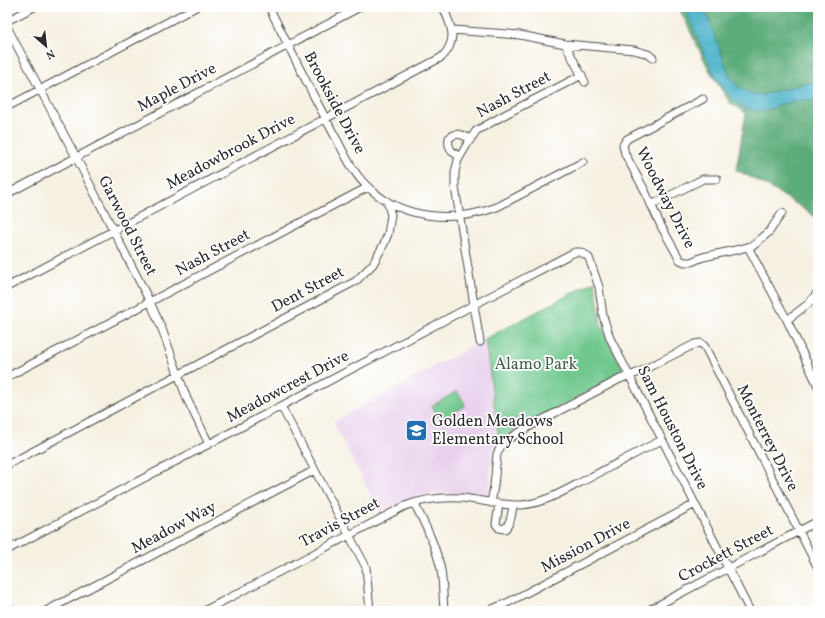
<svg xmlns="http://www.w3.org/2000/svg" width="825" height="618" viewBox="0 0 825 618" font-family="Vollkorn,serif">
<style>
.built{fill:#e9d1ed}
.green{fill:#70c88e;stroke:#4e7a5c}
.forest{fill:#5cac79;stroke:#446c52}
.water{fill:#4ab2c9;stroke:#3a6e7a}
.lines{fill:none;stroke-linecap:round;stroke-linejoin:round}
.minor-casing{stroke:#494946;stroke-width:9}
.major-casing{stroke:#494946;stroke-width:10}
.minor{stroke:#fff;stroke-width:7}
.major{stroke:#fcba8e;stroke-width:8}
.labels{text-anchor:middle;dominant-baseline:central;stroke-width:3.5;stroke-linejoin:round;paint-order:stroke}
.street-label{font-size:16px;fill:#2b2b2b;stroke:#fff}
.park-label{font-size:16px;fill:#43624e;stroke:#fff}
.poi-label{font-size:16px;fill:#2b2b2b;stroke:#fff;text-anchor:start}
</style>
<rect width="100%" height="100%" fill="#fff"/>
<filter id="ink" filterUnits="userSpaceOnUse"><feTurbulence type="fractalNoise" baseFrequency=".025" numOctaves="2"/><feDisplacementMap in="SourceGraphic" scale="8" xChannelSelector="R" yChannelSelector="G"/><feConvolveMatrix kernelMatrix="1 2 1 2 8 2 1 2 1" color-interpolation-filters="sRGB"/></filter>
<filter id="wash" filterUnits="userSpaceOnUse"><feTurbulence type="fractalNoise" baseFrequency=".012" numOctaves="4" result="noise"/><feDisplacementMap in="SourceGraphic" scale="16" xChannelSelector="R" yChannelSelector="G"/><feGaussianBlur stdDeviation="0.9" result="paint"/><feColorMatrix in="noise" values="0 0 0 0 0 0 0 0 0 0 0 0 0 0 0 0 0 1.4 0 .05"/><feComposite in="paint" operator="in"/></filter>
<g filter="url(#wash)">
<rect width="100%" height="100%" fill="#f6f0e1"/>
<path class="built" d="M485 339 498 440 492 454 490 483 487 496 443 493 421 496 380 512 333 422Z"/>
<path class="green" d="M595 281 601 325 607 339 624 371 623 373 506 435 499 441 485 339Z
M457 391 465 404V406L440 420 432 406Z"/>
<path class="forest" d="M678 7H818V219C792 200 765 184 736 170L746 113 730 103 709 70 679 8Z"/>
<path class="water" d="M684 7H703L712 28 730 77 738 87 751 94 762 95 806 83 818 84V103C797 95 785 105 765 110 724 120 699 40 687 11Z"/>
</g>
<g filter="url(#ink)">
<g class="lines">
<defs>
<path id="minor" d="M269 7C291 51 313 96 337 140 346 156 354 175 369 188 404 220 454 223 497 207L583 162
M7 21 34 7
M7 27 76 157 150 302 162 329 187 399 209 444
M452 30 520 35 565 44 634 50 648 54 653 58
M565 44 585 82
M703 99 627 139 623 145 625 154 644 189 661 226 680 260 685 262H691L703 257 740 249 754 245 769 232 782 213
M7 107 196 7
M460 157C452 152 447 148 449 138 457 131 462 135 471 139
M7 194 360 7
M651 205 703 179H717
M748 247 787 320 818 386
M7 287 442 57C458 40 452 27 443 7
M787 320 808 304 818 292
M480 342 455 187V172L458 160 468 143 476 131 506 114 582 75
M7 377 368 187
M281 406 366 567 370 611
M7 465 356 281 373 264 384 244 388 234 391 215 387 201
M414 503C425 524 436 546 441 570 443 583 443 598 444 611
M491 503 494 486 497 454 503 442 534 424 620 379 637 373 695 344 701 343 705 347 818 568
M499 504 496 524 499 528 505 529C511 523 512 513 513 505
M7 550 563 258 575 252H580L586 255 589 258 599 287 603 316 610 338 750 611
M46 611 315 470
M204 611 405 506C423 499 442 497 462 498 482 500 502 506 522 505 546 503 569 488 589 478 614 465 638 452 662 440
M488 611 509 602 695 504
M647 611 818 521"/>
<path id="major" d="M7 604 11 611"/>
</defs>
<use href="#minor" class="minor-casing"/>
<use href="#major" class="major-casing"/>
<use href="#minor" class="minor"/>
<use href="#major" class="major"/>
</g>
</g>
<defs>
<symbol id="school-square" viewBox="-11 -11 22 22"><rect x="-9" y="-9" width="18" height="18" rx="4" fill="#1f6fb2" stroke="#fff"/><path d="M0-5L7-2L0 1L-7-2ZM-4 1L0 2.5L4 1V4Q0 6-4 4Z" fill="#fff"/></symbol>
</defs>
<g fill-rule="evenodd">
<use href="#school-square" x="404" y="418" width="25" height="25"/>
</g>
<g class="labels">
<g class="street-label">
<text transform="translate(177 88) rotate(-28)">Maple Drive</text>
<text transform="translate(514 95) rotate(-28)">Nash Street</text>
<text transform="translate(334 103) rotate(62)">Brookside Drive</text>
<text transform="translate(231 152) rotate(-28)">Meadowbrook Drive</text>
<text transform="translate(665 198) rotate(63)">Woodway Drive</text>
<text transform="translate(127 226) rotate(63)">Garwood Street</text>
<text transform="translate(213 253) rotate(-28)">Nash Street</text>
<text transform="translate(308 290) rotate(-28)">Dent Street</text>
<text transform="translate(288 387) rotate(-28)">Meadowcrest Drive</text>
<text transform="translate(672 428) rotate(63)">Sam Houston Drive</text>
<text transform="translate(767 438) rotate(63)">Monterrey Drive</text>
<text transform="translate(340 523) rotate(-28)">Travis Street</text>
<text transform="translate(174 528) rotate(-28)">Meadow Way</text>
<text transform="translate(586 546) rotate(-28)">Mission Drive</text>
<text transform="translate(726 554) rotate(-28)">Crockett Street</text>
</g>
<g class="park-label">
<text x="536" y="365">Alamo Park</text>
</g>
<g class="poi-label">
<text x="432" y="422">Golden Meadows<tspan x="432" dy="18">Elementary School</tspan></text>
</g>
</g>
<rect width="825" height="618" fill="none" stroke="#fff" stroke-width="24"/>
<g transform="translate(46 46) rotate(152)" stroke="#ffffff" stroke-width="3" paint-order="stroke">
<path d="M0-3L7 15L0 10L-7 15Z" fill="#2b2b2b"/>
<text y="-6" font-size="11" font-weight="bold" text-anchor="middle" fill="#2b2b2b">N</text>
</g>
</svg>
